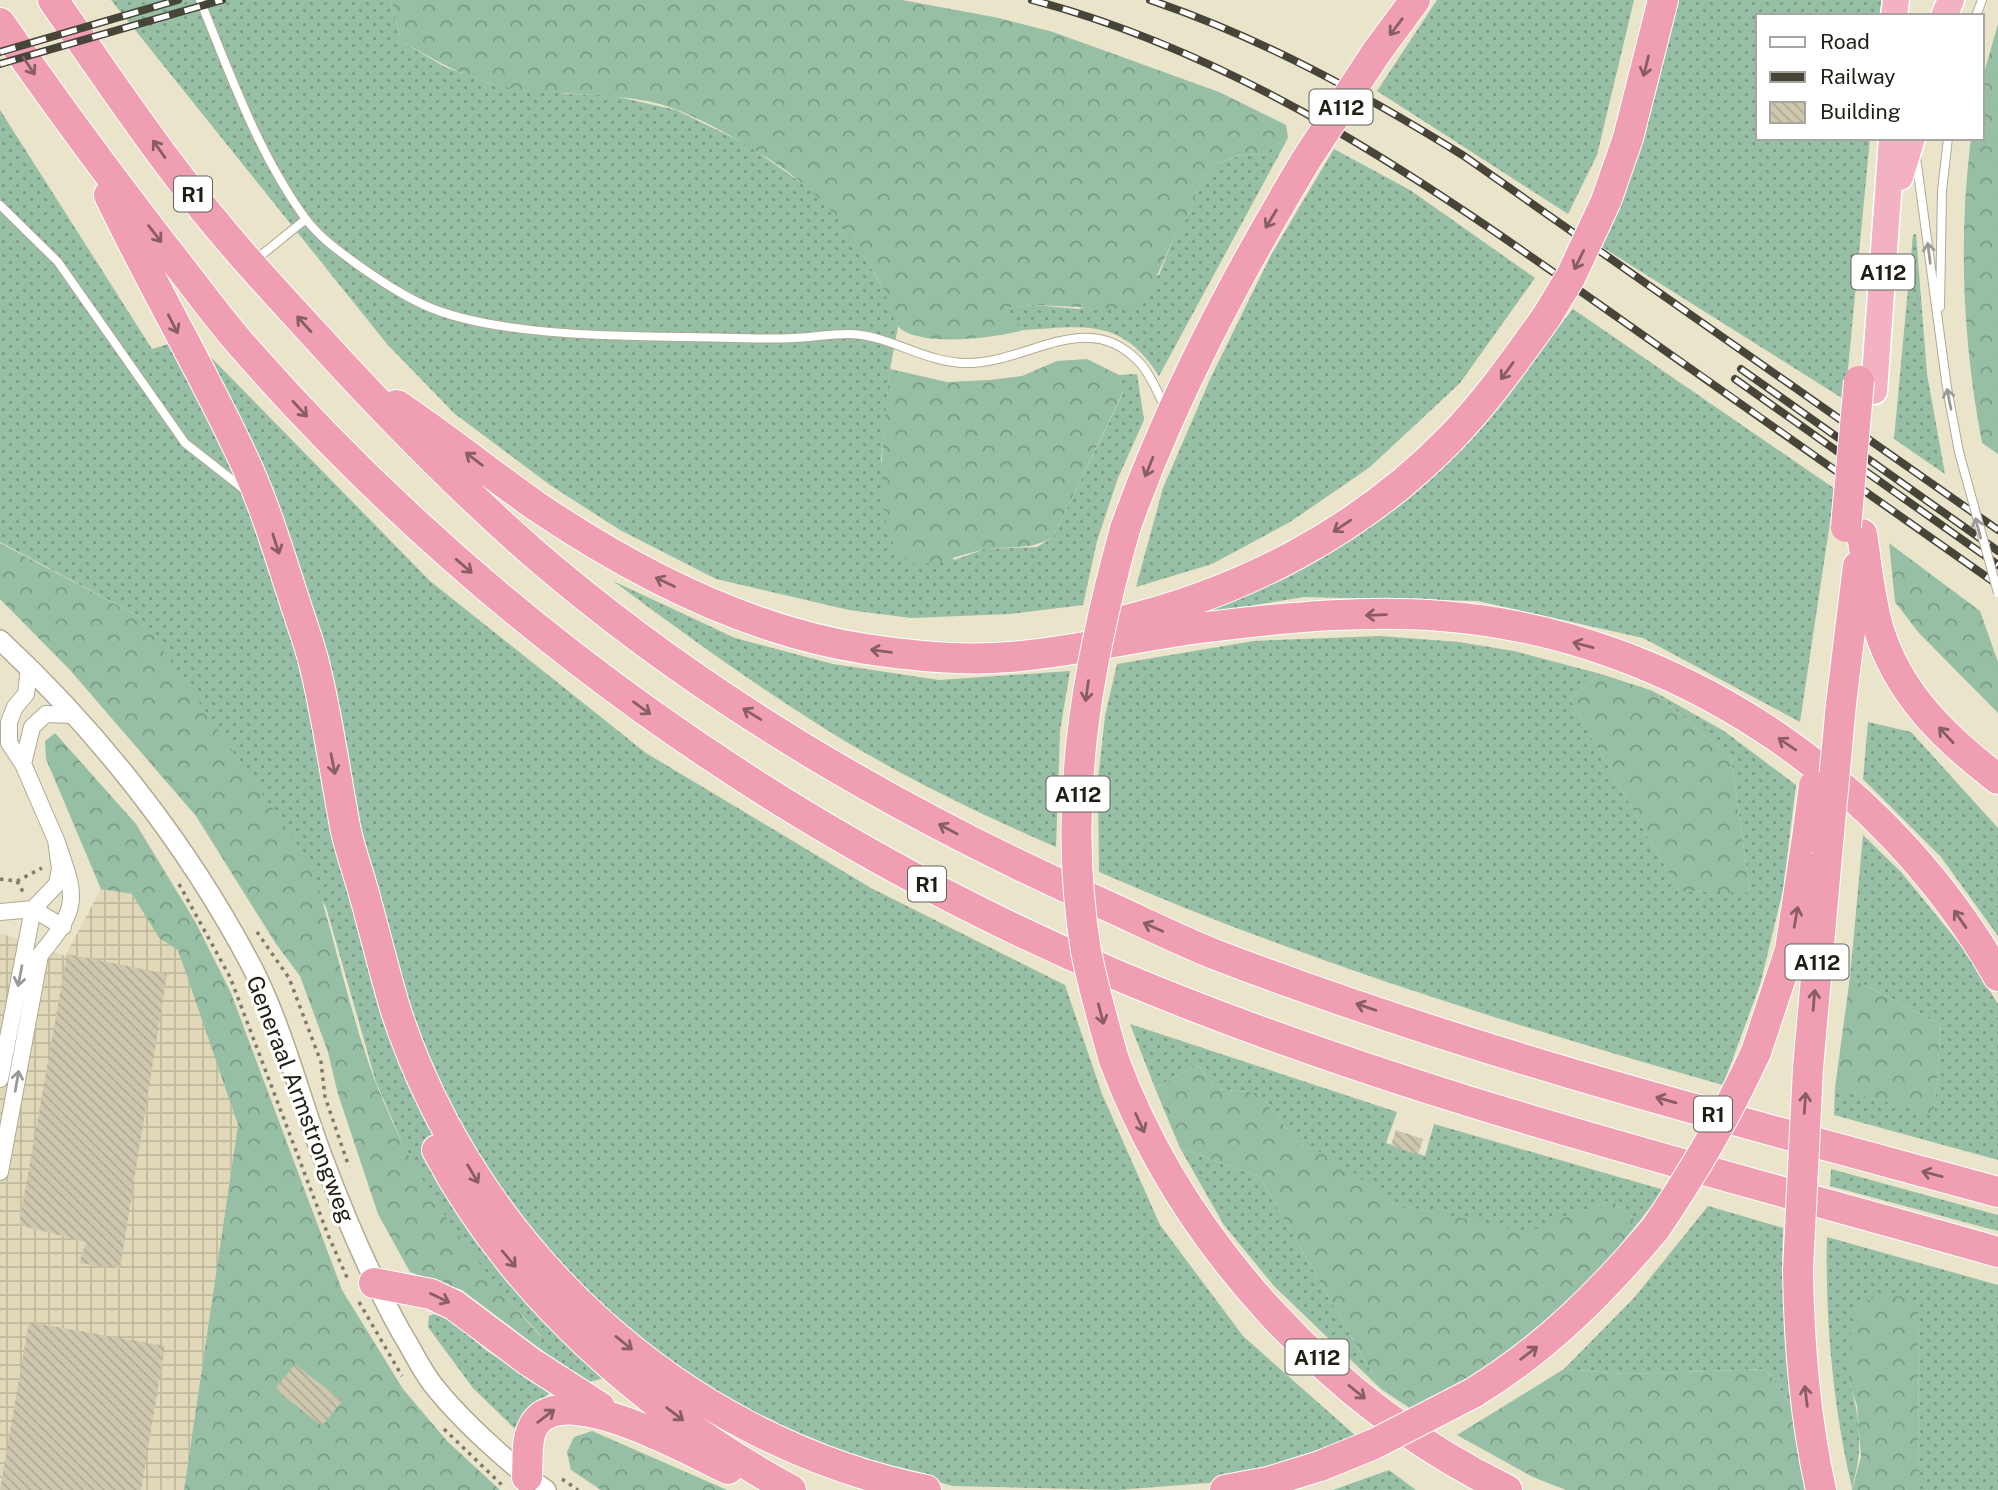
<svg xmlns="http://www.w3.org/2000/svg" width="1998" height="1490" viewBox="0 0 1998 1490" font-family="'Public Sans',sans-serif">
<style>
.industrial{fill:url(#industrial-grid)}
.grass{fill:url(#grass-dots)}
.forest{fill:url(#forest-crowns)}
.building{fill:url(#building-back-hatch)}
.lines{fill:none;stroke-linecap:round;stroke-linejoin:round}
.service-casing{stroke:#b1aa93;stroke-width:10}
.minor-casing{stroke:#b1aa93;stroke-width:18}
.tertiary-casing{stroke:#b1aa93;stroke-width:22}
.trunk-casing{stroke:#fff;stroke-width:29}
.motorway-casing{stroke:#fff;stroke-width:32}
.path{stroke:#7f7b6b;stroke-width:3.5;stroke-dasharray:3.5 5;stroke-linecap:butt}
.service{stroke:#fff;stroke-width:8}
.minor{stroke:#fff;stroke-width:16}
.tertiary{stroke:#fff;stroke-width:19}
.trunk{stroke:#f3b2c2;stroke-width:26}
.motorway{stroke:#f09fb3;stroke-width:30}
.rail-casing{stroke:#474438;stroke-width:8}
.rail{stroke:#fff;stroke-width:5;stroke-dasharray:16;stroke-linecap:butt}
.service-bridge-casing{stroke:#b1aa93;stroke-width:10;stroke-linecap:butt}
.motorway-bridge-casing{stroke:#fff;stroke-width:32;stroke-linecap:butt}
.service-bridge{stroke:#fff;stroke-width:8}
.motorway-bridge{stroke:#f09fb3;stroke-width:30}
.oneway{stroke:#885e64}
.oneway2{stroke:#9b9a96}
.labels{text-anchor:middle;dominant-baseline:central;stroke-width:6;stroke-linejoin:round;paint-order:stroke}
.shield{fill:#fff;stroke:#63625b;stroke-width:2}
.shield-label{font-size:21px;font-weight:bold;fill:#201e15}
.street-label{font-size:23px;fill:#201e15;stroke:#fff}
</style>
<defs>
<pattern id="industrial-grid" width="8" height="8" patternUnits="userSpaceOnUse" patternTransform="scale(1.75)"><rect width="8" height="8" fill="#e0d8b8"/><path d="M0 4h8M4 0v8" fill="none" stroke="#c0b99d"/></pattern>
<pattern id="grass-dots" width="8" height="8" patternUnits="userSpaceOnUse" patternTransform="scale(1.75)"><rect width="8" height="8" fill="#97bfa5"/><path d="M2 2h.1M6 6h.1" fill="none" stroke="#7b9b85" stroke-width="1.8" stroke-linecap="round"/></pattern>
<pattern id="forest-crowns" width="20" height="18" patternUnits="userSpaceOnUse" patternTransform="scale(1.75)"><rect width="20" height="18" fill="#97bfa5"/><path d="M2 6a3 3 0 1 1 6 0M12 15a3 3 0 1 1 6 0" fill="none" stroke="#7b9b85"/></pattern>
<pattern id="building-back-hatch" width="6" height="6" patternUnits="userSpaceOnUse" patternTransform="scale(1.75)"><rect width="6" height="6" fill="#cdc7ae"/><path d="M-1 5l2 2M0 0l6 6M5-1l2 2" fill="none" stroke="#b0aa95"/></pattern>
</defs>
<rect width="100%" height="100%" fill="#eae4cb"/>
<path class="industrial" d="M101 889 132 894 159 938 178 949 238 1125 184 1490H0V933L65 956Z"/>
<path class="grass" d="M111 0H391L401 41 445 67 491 84 567 94 610 95 676 110 746 144 809 188 836 214 854 238 888 298 898 327 890 369 881 461 954 560 985 549 1037 547 1053 537 1123 393 1119 375 1137 374 1144 420 1118 478 1097 541 1083 605 1010 614 911 618 849 610 716 579 620 530 550 485 455 414 387 344Z
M1437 0H1634L1597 155 1568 214 1377 91Z
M1674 0H1884L1882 16H1758V138H1870L1845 400 1602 247 1637 160Z
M0 110 152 349 191 337 430 581 646 753 871 888 1065 985 1102 1094 1160 1225 1243 1336 1357 1437 1220 1482 1117 1490 953 1486 807 1446 664 1361 586 1383 539 1348 541 1336 484 1272 433 1202 401 1140 376 1082 326 907 140 617 0 542Z
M1288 138 1159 376C1122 318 1086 326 1024 330L1004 308 1034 305 1079 309 1159 275 1172 242 1190 211 1200 182 1216 164 1241 155 1263 154Z
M1334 149 1410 190 1535 278 1460 383 1370 467 1290 522 1212 564 1136 587 1163 488 1211 377 1271 255Z
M1916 234 1927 374 1945 474 1894 439 1913 235Z
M1573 309 1835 489 1800 722 1643 638 1478 601 1304 597 1170 619 1258 589 1484 419Z
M613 581 735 638 833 664 939 680 1070 671 1060 731 1056 847C975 812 893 772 819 725 748 680 680 631 613 581Z
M1380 636 1459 642 1514 651 1601 674 1570 699 1679 891 1750 892 1731 758 1653 691 1724 731 1796 785 1783 890 1760 985 1723 1085C1511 1025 1302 960 1099 872L1098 780 1105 716 1117 664 1254 641Z
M1868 722 1911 732 1998 828V936L1941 857 1863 779Z
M1863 835 1901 872 1963 948 1998 1004V1160L1834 1115 1835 1088 1934 1114 1941 1025 1850 977Z
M1130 1024 1397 1112 1386 1143 1425 1156 1434 1124 1664 1190 1638 1223 1611 1200 1528 1233 1390 1203 1334 1158 1299 1144 1258 1093 1216 1089 1198 1065 1155 1088Z
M1180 1148 1260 1177 1381 1389 1274 1286 1224 1225Z
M1831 1169 1998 1215V1231L1830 1186Z
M1708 1206 1783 1228 1782 1264 1786 1266 1792 1407 1766 1369 1624 1374 1564 1369 1634 1298Z
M1827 1237 1998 1285V1490H1906L1919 1481 1918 1305 1849 1382C1861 1418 1863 1452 1852 1488 1833 1406 1825 1321 1827 1237Z
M434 1314 448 1318 487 1351 551 1392 521 1417 515 1429 473 1388 428 1327 429 1316Z
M1389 1470 1416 1490H1333Z"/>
<path class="forest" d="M391 0H902L994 17 1053 32 1219 92 1286 125 1288 138 1263 154 1240 155 1216 164 1200 182 1190 211 1172 242 1147 298 1124 309 1034 305 1005 308 1024 330C996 338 930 346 904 331 892 325 889 301 883 289 854 236 829 200 778 165 745 143 694 113 656 103 602 90 546 98 492 84 459 75 430 57 401 41Z
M1998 24V454L1982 443C1963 342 1958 241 1971 138H1982V80Z
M1087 359 1119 375 1123 392 1053 537C1032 550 1012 546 988 549 961 553 939 566 911 564 905 557 897 551 893 543 872 505 886 412 890 369L947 382 990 380 1022 376 1057 361Z
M0 543 140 617 310 863C335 935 348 1011 376 1083 414 1182 471 1258 541 1337L539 1348 462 1290 410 1272 378 1214 338 1094 328 1052 300 976 276 944 196 816 70 670 0 599Z
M1889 543 1980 611 1998 662V713L1919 633 1895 602Z
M1601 674 1653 691 1731 758 1750 893 1679 891 1570 699Z
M55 733 136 824 196 923 231 993 342 1290 403 1389 447 1441 500 1490H184L238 1125 178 950 159 938 132 894 101 889 46 759 45 741Z
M1850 977 1941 1025 1934 1115 1835 1088Z
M1198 1065 1216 1089 1258 1093 1299 1144 1334 1157 1390 1203 1528 1232 1611 1200 1638 1223C1621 1243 1605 1266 1586 1284 1534 1334 1476 1376 1414 1411L1381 1389 1260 1177 1180 1148 1155 1088Z
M1907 1294 1918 1305 1919 1481 1906 1490H1852L1861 1457 1857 1405 1849 1383 1851 1333 1857 1304 1882 1295Z
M1564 1369 1624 1374 1766 1369 1792 1407 1805 1490H1566L1533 1477 1457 1435Z
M592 1431 727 1490H601L571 1470 567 1452 574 1437Z"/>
<path class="building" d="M67 954 167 974 120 1269 79 1263 86 1242 19 1225Z
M1396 1130 1423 1139 1418 1155 1391 1145Z
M29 1322 165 1346 141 1490H0Z
M295 1364 342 1401 322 1426 275 1389Z"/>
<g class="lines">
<defs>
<path id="service" d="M200 0C230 74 258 153 305 218 320 238 339 251 358 265 379 280 400 294 424 305 490 335 609 336 682 337 719 337 757 340 794 338 812 337 830 334 848 334 889 334 926 364 968 363 1029 363 1088 306 1140 363 1151 375 1158 394 1166 409
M1976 16 1982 0
M1916 157 1947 388 1959 452
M0 205 58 262 185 443 245 490
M254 261 306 219
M1940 307 1942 191 1948 138"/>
<path id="minor" d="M23 764 32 727 46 714 74 715
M33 909 63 927
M0 912 33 909 57 884 60 869 56 840 23 764 9 743V722L15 707 26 694 29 668
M0 1079 33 909
M0 1172 40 955C81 906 76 897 56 840"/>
<path id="tertiary" d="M0 640C100 733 187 844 251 965 282 1025 298 1091 321 1153 344 1215 369 1274 401 1332 412 1349 421 1370 434 1386 460 1419 512 1467 546 1490"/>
<path id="trunk" d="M1894 16 1896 0
M1944 16 1951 0
M1900 177 1912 138
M1874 391 1892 138"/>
<path id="motorway" d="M53 0C94 58 133 117 176 173 218 230 266 282 314 334 383 410 454 483 531 551 703 700 904 816 1112 908 1147 924 1183 942 1219 956 1473 1053 1737 1121 1998 1192
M0 23C53 100 108 174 165 248 190 279 214 313 240 343 479 617 784 834 1119 976 1402 1095 1703 1168 1998 1252
M1376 53 1415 0
M109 195C151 283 201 368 242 456 263 500 277 547 292 593 299 616 308 639 314 663 328 718 335 775 346 831 351 854 360 877 366 901 376 937 385 975 396 1011 474 1249 679 1439 926 1490
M1606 201 1628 138 1663 0
M397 405C445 437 489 473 536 506 635 573 747 631 866 649 912 656 963 661 1010 657 1079 652 1147 633 1216 626 1290 617 1368 610 1442 616 1672 634 1885 777 1998 976
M1125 529C1171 399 1235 279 1306 160
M1862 534C1867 566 1870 600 1879 630 1899 695 1946 739 1998 779
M1114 623C1240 594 1360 532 1451 438 1487 401 1517 358 1547 316
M1841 704 1858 566
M1756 1052 1790 950 1807 838
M1114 1060C1182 1243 1332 1405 1507 1490
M1808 1068 1827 855
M437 1150C514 1296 648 1412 791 1490
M1798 1270C1799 1343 1805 1418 1821 1490
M374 1283 431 1294 454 1305 530 1362 600 1407
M1473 1393C1544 1350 1602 1292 1655 1229
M527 1477C528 1463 526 1442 532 1429 556 1374 691 1452 728 1469
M1225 1490 1268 1482 1320 1466"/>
</defs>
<use href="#service" class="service-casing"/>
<use href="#minor" class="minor-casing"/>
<use href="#tertiary" class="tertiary-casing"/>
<use href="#trunk" class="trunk-casing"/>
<use href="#motorway" class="motorway-casing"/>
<path class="path" d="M0 879 17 881 42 868
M17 881 23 892
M179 884 230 977 328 1235 349 1282
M257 932 289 978 321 1062 325 1097 349 1167
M359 1302 402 1376
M444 1429 504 1487
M562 1479 578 1490"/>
<use href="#service" class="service"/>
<use href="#minor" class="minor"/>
<use href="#tertiary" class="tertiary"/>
<use href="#trunk" class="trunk"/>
<use href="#motorway" class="motorway"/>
<defs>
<path id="rail" d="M1032 0C1252 58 1437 190 1620 319 1746 407 1872 496 1998 585
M1150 0C1262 38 1364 94 1464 156L1998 530
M0 52 178 0
M0 64 222 0
M1741 369 1998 551
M1735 379 1998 565"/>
</defs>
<use href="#rail" class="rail-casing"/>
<use href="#rail" class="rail"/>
<defs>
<path id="service-bridge" d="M1959 452 1998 593"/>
<path id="motorway-bridge" d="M1306 160 1376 53
M1547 316 1571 276 1606 201
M1846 527 1859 381
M1807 838 1814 786
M1827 855 1841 704
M1114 1060C1104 1024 1093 988 1086 951 1062 806 1086 669 1125 529
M1655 1229C1694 1172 1727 1115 1756 1052
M1798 1270 1808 1068
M1320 1466 1374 1444 1473 1393"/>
</defs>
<use href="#service-bridge" class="service-bridge-casing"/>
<use href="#motorway-bridge" class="motorway-bridge-casing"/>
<use href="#service-bridge" class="service-bridge"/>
<use href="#motorway-bridge" class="motorway-bridge"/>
</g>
<defs><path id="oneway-shaft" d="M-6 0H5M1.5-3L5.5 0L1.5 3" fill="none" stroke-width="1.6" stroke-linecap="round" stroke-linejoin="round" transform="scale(1.75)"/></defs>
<g class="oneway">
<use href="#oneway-shaft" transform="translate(1396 27) rotate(127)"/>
<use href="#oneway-shaft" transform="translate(29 66) rotate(56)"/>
<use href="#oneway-shaft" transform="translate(1646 66) rotate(104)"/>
<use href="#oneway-shaft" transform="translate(159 149) rotate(-125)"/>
<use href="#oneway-shaft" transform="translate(1271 219) rotate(121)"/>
<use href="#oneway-shaft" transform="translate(155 234) rotate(52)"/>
<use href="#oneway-shaft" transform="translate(1579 260) rotate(116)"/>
<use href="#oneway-shaft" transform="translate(173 324) rotate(63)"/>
<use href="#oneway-shaft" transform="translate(304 324) rotate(-132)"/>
<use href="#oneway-shaft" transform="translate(1507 371) rotate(126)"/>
<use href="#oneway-shaft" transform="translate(300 409) rotate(47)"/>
<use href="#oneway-shaft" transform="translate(474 459) rotate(-143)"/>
<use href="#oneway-shaft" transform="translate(1149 467) rotate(112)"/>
<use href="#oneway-shaft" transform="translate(1342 526) rotate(146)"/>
<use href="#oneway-shaft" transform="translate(276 544) rotate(72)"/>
<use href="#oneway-shaft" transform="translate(464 566) rotate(41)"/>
<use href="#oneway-shaft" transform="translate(665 582) rotate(-154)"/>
<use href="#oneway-shaft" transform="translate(1376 615) rotate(178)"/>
<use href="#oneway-shaft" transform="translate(1583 645) rotate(-165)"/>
<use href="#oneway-shaft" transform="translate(881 651) rotate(-172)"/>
<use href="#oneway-shaft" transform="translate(1087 691) rotate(98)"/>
<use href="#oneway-shaft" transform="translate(642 708) rotate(36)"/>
<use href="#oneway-shaft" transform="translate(752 714) rotate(-148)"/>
<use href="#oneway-shaft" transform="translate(1946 735) rotate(-133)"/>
<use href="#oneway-shaft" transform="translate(1787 744) rotate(-146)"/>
<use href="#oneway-shaft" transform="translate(333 764) rotate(79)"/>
<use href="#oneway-shaft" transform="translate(948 829) rotate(-152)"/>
<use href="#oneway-shaft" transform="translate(1796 917) rotate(-80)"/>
<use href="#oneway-shaft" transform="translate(1960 919) rotate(-125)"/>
<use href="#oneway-shaft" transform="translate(1153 927) rotate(-156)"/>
<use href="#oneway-shaft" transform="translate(1814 1000) rotate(-85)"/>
<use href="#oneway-shaft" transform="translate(1366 1007) rotate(-161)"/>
<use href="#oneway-shaft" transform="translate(1101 1014) rotate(75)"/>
<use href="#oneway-shaft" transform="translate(1666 1100) rotate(-164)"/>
<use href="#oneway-shaft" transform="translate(1805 1103) rotate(-86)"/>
<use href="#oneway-shaft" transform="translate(1140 1123) rotate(65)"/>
<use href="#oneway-shaft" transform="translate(473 1174) rotate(59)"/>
<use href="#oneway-shaft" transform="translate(1932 1174) rotate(-165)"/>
<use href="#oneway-shaft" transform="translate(509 1259) rotate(50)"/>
<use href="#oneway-shaft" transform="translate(440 1298) rotate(25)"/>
<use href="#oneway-shaft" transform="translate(624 1343) rotate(39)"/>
<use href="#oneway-shaft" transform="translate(1529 1353) rotate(-37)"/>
<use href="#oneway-shaft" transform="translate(1357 1392) rotate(39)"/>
<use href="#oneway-shaft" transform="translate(1806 1396) rotate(-97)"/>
<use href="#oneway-shaft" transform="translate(675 1414) rotate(37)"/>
<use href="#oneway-shaft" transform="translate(546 1416) rotate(-37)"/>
</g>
<g class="oneway2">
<use href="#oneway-shaft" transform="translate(1929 253) rotate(-97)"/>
<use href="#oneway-shaft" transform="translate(1949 399) rotate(-101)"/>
<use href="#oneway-shaft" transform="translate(1978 528) rotate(-105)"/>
<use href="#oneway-shaft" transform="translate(20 976) rotate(101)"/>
<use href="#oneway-shaft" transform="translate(17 1081) rotate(-80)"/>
</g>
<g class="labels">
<g class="shield">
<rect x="1309.5" y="89.5" width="63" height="35" rx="5"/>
<rect x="174" y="176.5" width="38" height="35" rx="5"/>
<rect x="1851.5" y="254.5" width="63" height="35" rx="5"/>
<rect x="1046.5" y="776.5" width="63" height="35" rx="5"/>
<rect x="908" y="866.5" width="38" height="35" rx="5"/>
<rect x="1785.5" y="944.5" width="63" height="35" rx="5"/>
<rect x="1694" y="1096.5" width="38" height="35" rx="5"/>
<rect x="1285.5" y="1339.5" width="63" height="35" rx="5"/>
</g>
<g class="shield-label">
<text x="1341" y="107">A112</text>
<text x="193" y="194">R1</text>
<text x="1883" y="272">A112</text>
<text x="1078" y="794">A112</text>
<text x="927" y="884">R1</text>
<text x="1817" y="962">A112</text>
<text x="1713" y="1114">R1</text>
<text x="1317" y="1357">A112</text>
</g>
<g class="street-label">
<text transform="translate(301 1099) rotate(69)">Generaal Armstrongweg</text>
</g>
</g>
<rect x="1756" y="14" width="228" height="126" fill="#ffffff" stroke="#a6a5a1" stroke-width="2"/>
<rect x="1770" y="37" width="35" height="10" fill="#ffffff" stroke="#a6a5a1" stroke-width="2"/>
<text x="1820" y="49" font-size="21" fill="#201e15">Road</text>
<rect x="1770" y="72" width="35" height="10" fill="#474438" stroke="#a6a5a1" stroke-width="2"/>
<text x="1820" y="84" font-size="21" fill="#201e15">Railway</text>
<rect x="1770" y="102" width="35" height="21" fill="url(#building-back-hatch)" stroke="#a6a5a1" stroke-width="2"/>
<text x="1820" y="119" font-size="21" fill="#201e15">Building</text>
</svg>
